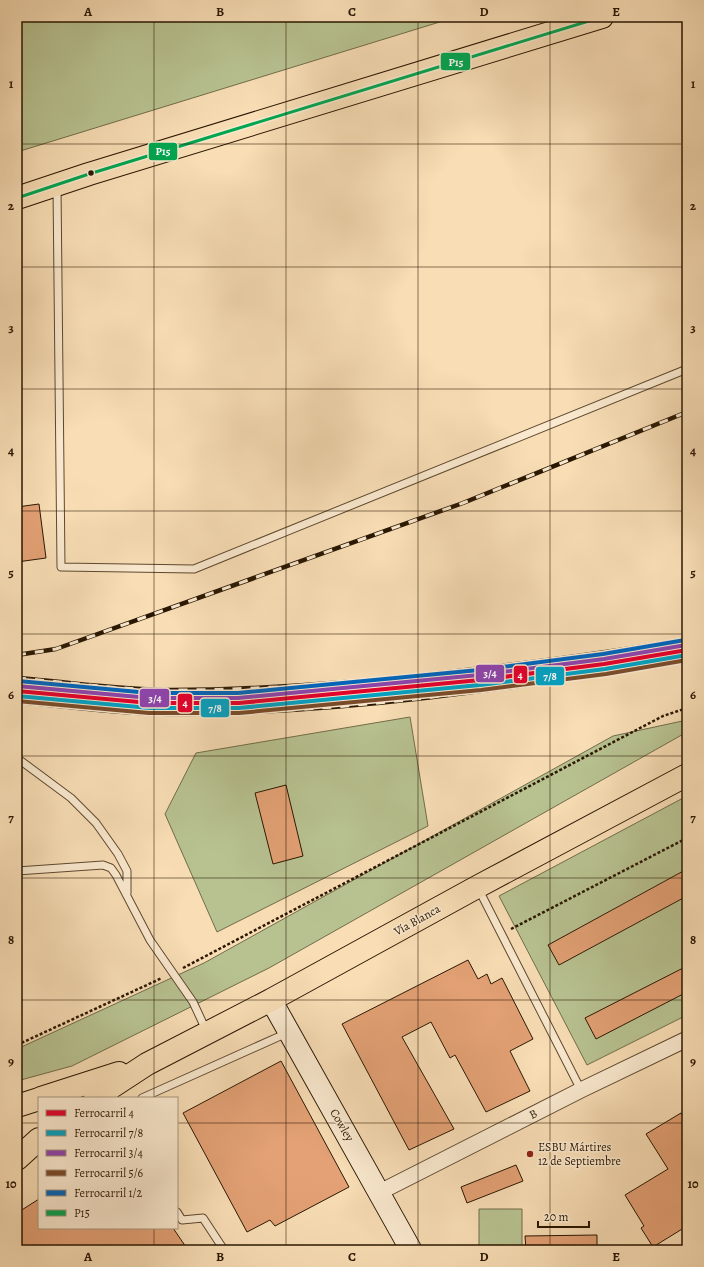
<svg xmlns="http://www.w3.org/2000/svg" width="704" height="1267" viewBox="0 0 704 1267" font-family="Alegreya,serif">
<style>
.green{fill:#b8c291;stroke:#716c4a}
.building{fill:#e3a175;stroke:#2a1702}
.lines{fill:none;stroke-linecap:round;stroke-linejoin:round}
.lane-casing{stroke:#5e482f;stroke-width:9}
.street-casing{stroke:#5e482f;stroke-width:17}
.secondary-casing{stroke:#2a1702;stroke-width:23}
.primary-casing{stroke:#2a1702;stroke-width:24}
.path{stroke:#2a1702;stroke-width:2.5;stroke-dasharray:3 2;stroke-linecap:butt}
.lane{stroke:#fae9cf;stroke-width:7}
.street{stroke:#fae9cf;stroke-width:15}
.secondary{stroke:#fae9cf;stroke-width:21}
.primary{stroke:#f8ddb5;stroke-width:22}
.rail-casing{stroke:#2a1702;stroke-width:4.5}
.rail{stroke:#fae9cf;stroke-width:3;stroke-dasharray:9;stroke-linecap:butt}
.bus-1-casing{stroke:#fae9cf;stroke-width:6}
.bus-1{stroke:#00a651;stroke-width:3}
.rail-1-casing{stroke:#fae9cf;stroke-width:7}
.rail-2-casing{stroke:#fae9cf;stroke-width:7}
.rail-3-casing{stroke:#fae9cf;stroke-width:7}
.rail-4-casing{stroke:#fae9cf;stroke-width:7}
.rail-5-casing{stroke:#fae9cf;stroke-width:7}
.rail-1{stroke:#e4002b;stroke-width:4}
.rail-2{stroke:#02a2c4;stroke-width:4}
.rail-3{stroke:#8e44ad;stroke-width:4}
.rail-4{stroke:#7a4b2a;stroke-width:4}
.rail-5{stroke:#0065bd;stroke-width:4}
.grid{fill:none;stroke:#2a1702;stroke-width:1;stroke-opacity:0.55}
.bus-dot{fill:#2a1702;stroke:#fae9cf;stroke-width:1.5}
.poi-dot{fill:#8f2418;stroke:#fae9cf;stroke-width:1.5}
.labels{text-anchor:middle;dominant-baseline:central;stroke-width:3;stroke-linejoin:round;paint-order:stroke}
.street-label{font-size:12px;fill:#2a1702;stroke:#fae9cf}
.poi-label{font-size:12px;fill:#2a1702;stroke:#fae9cf;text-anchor:start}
.line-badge{stroke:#fae9cf;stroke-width:1.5}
.badge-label{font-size:11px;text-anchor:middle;font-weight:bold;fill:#fff}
.neatline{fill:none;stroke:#2a1702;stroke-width:1.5}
.grid-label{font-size:13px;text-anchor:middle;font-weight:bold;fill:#2a1702}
</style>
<rect width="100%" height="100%" fill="#f8ddb5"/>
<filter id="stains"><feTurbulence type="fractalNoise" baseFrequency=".005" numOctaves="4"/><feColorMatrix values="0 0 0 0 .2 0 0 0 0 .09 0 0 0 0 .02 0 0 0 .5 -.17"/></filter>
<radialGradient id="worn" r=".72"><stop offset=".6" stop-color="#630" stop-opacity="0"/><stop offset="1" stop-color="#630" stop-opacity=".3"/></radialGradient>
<path class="green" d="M17 17H456L17 152Z
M410 717 428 826 217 932 165 814 196 753Z
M687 720V732L269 968 72 1066 17 1081V1049L204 963 613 736Z
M685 797 687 800V1015L587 1065 499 896Z
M479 1209H522V1250H479Z"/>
<path class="building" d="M39 504 46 558 17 562V507Z
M286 785 303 856 273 864 255 793Z
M687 869V896L559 965 548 945Z
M468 960 478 979 487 974 491 984 502 978 533 1039 510 1051 530 1091 486 1112 455 1055 450 1058 431 1022 402 1037 454 1129 409 1150 342 1024Z
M687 966V992L596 1039 585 1018Z
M281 1061 349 1187 275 1226 270 1220 247 1232 183 1113Z
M681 1113 687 1123V1226L653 1247 641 1228 644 1226 625 1195 668 1169 646 1134Z
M516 1165 523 1181 467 1203 461 1187Z
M39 1199V1228H173L188 1250H17V1213Z
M597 1235V1250H526L525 1236Z"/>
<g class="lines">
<defs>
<path id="lane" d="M57 187 61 567 194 569 687 369
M17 758 71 798 96 823 118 854 127 871V893
M17 871 103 865 111 868 116 875 150 940 193 1002 206 1030
M478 888 581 1090
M142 1098 287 1033
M177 1212 182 1220 203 1218 224 1250"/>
<path id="street" d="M380 1192 581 1090 687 1039"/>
<path id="secondary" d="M271 1000 411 1250"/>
<path id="primary" d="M17 198 89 174 602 17
M41 1098 119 1073
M95 1098 147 1064 271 1000 477 887 687 775
M17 1106 39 1099
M17 1159 39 1139"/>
</defs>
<use href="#lane" class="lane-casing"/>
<use href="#street" class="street-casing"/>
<use href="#secondary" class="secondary-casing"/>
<use href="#primary" class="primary-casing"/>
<path class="path" d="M511 929 687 838
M183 968 663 716 687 708
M17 1045 162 978"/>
<use href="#lane" class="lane"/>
<use href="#street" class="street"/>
<use href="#secondary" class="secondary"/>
<use href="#primary" class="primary"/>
<defs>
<path id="rail" d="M17 655 56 649 463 503 687 412
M17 678C69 682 120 690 172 690 265 690 357 682 449 672 529 663 608 653 687 639
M17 702C67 706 119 714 169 714 343 714 516 688 687 660"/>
</defs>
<use href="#rail" class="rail-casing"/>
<use href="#rail" class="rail"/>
<defs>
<path id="bus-1" d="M17 198 89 174 602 17"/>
</defs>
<use href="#bus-1" class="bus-1-casing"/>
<use href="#bus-1" class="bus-1"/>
<defs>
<path id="rail-1" d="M17 691 150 703H239L480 680 604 664 687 650"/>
<path id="rail-2" d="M17 696 150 708H239L480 685 605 669 687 655"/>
<path id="rail-3" d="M17 686 150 698H238L479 675 604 659 686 645"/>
<path id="rail-4" d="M17 701 149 713H239L481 690 606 674 687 660"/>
<path id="rail-5" d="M18 681 150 693H238L479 670 603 654 685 640"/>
</defs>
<use href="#rail-1" class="rail-1-casing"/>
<use href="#rail-2" class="rail-2-casing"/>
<use href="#rail-3" class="rail-3-casing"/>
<use href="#rail-4" class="rail-4-casing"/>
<use href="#rail-5" class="rail-5-casing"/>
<use href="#rail-1" class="rail-1"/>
<use href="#rail-2" class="rail-2"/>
<use href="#rail-3" class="rail-3"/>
<use href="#rail-4" class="rail-4"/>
<use href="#rail-5" class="rail-5"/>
</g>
<path class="grid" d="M154 17V1098M286 17V1250M418 17V1250M550 17V1250M17 144H687M17 267H687M17 389H687M17 511H687M17 634H687M17 756H687M17 878H687M17 1000H687M17 1123H39M177 1123H687M154 1228V1250"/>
<circle class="bus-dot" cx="91" cy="173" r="3.5"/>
<circle class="poi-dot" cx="530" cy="1154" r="4"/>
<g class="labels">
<g class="street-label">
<text transform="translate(417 920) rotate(-29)">Vía Blanca</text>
<text transform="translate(533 1114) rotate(-27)">B</text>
<text transform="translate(342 1125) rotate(60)">Cowley</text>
</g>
<g class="poi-label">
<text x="538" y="1147">ESBU Mártires<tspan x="538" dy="14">12 de Septiembre</tspan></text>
</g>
</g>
<g class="line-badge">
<rect x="440" y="52" width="31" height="19" rx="4" fill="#00a651"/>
<rect x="148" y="142" width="30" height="19" rx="4" fill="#00a651"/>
<rect x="475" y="664" width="30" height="19" rx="4" fill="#8e44ad"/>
<rect x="513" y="665" width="15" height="19" rx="4" fill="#e4002b"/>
<rect x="535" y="666" width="30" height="20" rx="4" fill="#02a2c4"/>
<rect x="139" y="688" width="31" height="20" rx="4" fill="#8e44ad"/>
<rect x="177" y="693" width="16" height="20" rx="4" fill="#e4002b"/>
<rect x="200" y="698" width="30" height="20" rx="4" fill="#02a2c4"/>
</g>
<g class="badge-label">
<text x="456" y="66">P15</text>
<text x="163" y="155">P15</text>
<text x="490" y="677">3/4</text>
<text x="520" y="679">4</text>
<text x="550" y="680">7/8</text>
<text x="155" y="702">3/4</text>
<text x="185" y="707">4</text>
<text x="215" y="712">7/8</text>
</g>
<rect width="704" height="1267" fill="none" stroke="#f8ddb5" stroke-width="44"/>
<rect x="38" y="1097" width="140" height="132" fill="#fae9cf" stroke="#a7957d"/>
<rect x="46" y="1110" width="20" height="6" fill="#e4002b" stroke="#a7957d"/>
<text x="74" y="1117" font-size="12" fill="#2a1702">Ferrocarril 4</text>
<rect x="46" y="1130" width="20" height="6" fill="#02a2c4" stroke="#a7957d"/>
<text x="74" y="1137" font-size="12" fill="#2a1702">Ferrocarril 7/8</text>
<rect x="46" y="1150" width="20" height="6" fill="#8e44ad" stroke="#a7957d"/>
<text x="74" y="1157" font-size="12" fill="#2a1702">Ferrocarril 3/4</text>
<rect x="46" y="1170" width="20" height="6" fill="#7a4b2a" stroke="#a7957d"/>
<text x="74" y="1177" font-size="12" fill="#2a1702">Ferrocarril 5/6</text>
<rect x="46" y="1190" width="20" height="6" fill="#0065bd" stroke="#a7957d"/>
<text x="74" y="1197" font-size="12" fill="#2a1702">Ferrocarril 1/2</text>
<rect x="46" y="1210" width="20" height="6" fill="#00a651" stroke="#a7957d"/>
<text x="74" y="1217" font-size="12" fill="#2a1702">P15</text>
<path d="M538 1221v6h51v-6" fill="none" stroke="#2a1702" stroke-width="2"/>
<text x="544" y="1221" font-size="12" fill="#2a1702" stroke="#fae9cf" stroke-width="3" paint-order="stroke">20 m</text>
<rect x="22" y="22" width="660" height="1223" class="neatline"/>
<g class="grid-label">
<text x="88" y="16">A</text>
<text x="220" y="16">B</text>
<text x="352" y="16">C</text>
<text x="484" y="16">D</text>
<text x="616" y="16">E</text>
<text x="11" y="88">1</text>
<text x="693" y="88">1</text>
<text x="11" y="210">2</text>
<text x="693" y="210">2</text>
<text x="11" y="332">3</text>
<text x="693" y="332">3</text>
<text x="11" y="455">4</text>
<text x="693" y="455">4</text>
<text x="11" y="577">5</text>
<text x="693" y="577">5</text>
<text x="11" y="699">6</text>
<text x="693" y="699">6</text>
<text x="11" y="822">7</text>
<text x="693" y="822">7</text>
<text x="11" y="944">8</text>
<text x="693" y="944">8</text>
<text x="11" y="1066">9</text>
<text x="693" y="1066">9</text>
<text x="11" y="1188">10</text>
<text x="693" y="1188">10</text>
<text x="88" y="1261">A</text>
<text x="220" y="1261">B</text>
<text x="352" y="1261">C</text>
<text x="484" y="1261">D</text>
<text x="616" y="1261">E</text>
</g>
<rect width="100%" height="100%" filter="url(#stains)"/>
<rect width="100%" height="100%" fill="url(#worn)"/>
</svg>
